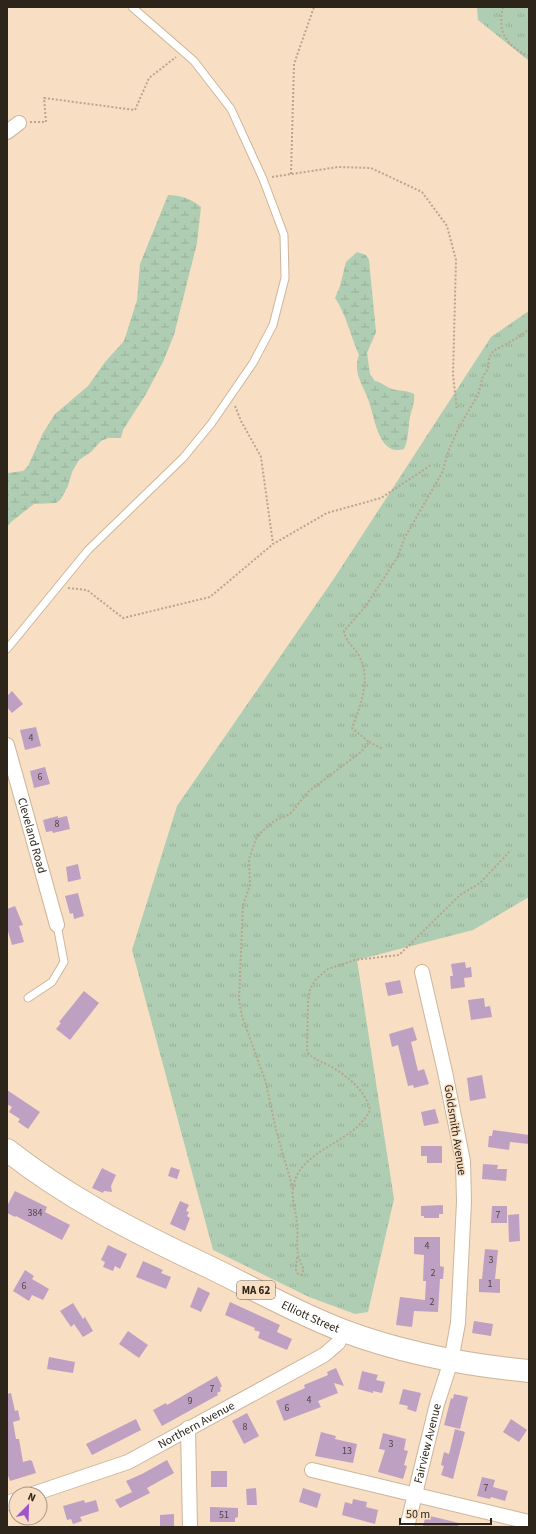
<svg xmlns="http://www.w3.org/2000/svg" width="536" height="1534" viewBox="0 0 536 1534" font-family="'Source Sans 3',sans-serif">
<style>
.grass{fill:url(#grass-tufts)}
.wetland{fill:url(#wetland-marsh)}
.building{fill:#bea0c3}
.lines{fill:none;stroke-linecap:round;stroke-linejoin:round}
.service-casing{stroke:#cdb59a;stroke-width:9}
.minor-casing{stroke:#cdb59a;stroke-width:16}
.primary-casing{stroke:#cdb59a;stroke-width:24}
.path{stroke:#b9a58f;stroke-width:2;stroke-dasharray:2 2;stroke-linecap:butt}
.service{stroke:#fff;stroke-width:7}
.minor{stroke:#fff;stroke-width:14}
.primary{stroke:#fff;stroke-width:22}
.labels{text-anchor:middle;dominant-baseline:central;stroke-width:3;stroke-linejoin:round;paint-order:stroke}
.number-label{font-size:10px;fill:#524444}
.shield{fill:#f8dfc3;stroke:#6b5d4d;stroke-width:1}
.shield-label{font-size:11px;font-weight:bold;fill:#2e251a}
.street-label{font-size:12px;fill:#2e251a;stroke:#f8dfc3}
</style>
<defs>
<pattern id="grass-tufts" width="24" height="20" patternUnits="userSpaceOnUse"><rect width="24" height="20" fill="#afcdb2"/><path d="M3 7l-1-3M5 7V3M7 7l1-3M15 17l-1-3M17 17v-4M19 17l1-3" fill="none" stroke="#97b098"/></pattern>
<pattern id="wetland-marsh" width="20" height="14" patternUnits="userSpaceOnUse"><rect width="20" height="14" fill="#afcdb2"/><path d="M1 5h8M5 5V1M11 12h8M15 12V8" fill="none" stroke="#97b098"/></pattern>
</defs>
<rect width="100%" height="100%" fill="#f8dfc3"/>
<path class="grass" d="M477 7H529V61L478 20Z
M529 311V897L473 930 357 960 394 1199 368 1312 355 1314 309 1297 213 1250 132 950 177 806 335 577 491 337Z"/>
<path class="wetland" d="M168 195C180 195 192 199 201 207L197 243 174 335 163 362 146 394 123 430 121 438H108L101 441 91 452 79 460 72 472 68 486 61 499 56 503 34 504 11 522 7 527V473L23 471 28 466 43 433 55 414 88 386 105 362 124 341 137 300 140 264Z
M357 252 366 255 369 260 376 332 367 353 370 374 375 381C382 382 385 387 392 389 400 392 404 389 414 394 415 403 412 408 410 417 408 428 409 438 404 449 379 457 375 419 369 402 364 386 352 373 359 355 351 337 346 314 335 298L340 286 346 262Z"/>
<path class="building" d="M12 691 23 704 12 713 7 707V696Z
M36 727 41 746 25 750 20 730Z
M45 767 50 784 34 788 30 771Z
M58 816V818L67 816 70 829 53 833 52 831 46 832 43 820Z
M78 864 81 879 68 882 66 867Z
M78 893 84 916 74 919 73 913 70 914 65 896Z
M15 906 23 925 19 926 24 942 12 945 7 928V909Z
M465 962 466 968 471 967 472 977 464 978 465 987 451 989 450 976H453L451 964Z
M400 980 403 993 388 996 385 983Z
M84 991 99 1003 70 1040 56 1029 61 1023 59 1022Z
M484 998 485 1007 490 1006 492 1017 471 1020 468 1000Z
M413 1027 417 1040 411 1042 418 1071 424 1069 429 1084 414 1088 413 1085 408 1086 398 1045 392 1047 389 1034Z
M482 1075 486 1098 470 1101 467 1078Z
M7 1090 40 1112 28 1129 18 1122 20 1119 9 1112 12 1107 7 1104Z
M435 1109 439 1123 424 1126 421 1112Z
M493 1130 529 1135V1144L510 1142 509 1150 488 1147 489 1136H492Z
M421 1146H442V1163H427V1156H421Z
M483 1164 498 1165 497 1169H507L506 1181 482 1179Z
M171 1167 180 1170 177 1179 168 1176Z
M102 1168 116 1175 111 1186 112 1192 104 1191 103 1193 92 1188Z
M15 1191 47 1207 45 1212 70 1225 62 1240 16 1216 15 1217 7 1213V1206Z
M180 1201 189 1205 186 1211 189 1212 187 1216 190 1218 185 1231 170 1224Z
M443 1205V1214H439V1218H424V1216H421V1206Z
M492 1206H507V1223H491Z
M519 1214 520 1241 509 1242 508 1215Z
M414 1237H440V1266L444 1267 443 1279H440L438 1312 414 1311 412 1327 396 1325 400 1297 425 1300 426 1281H423L424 1255 414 1254Z
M108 1245 127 1254 120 1269 115 1266 113 1271 103 1267 105 1262 101 1260Z
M485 1249 498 1250 495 1279H500V1293L479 1292V1279H482Z
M143 1261 163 1270 161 1273 171 1277 166 1289 136 1277Z
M25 1270 34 1276 32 1279 49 1289 43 1300 32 1295 29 1301 13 1291Z
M198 1287 210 1293 201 1312 190 1307Z
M230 1302 280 1325 277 1332 292 1339 287 1350 258 1338 260 1332 254 1330 255 1328 225 1315Z
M73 1303 83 1319 85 1317 93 1331 83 1337 74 1324 71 1327 60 1311Z
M474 1321 493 1324 491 1336 472 1333Z
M128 1331 148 1345 139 1358 119 1344Z
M49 1357 75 1362 73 1373 47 1369Z
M336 1368 344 1386 334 1383 338 1393 318 1401 321 1407 284 1421 276 1401 305 1388 304 1385 328 1375 327 1372Z
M362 1371 378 1375 376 1380 385 1382 382 1393 373 1391V1393L358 1389Z
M217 1376 222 1386 220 1388 221 1391 217 1393 218 1395 162 1426 153 1410 166 1403 167 1405Z
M403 1389 421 1393 416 1412 407 1409 408 1406 399 1404Z
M11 1393 15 1411 18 1410 20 1420 13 1422 16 1439H19L23 1462 30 1460 32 1461 36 1473 10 1481 7 1473V1394Z
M454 1394 468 1397 460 1429 444 1425 451 1398 453 1399Z
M247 1413 259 1436 244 1444 232 1421Z
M136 1419 141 1430 92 1455 86 1444Z
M511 1419 527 1430 519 1442 503 1432Z
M455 1429 465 1432 453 1479 441 1475 444 1466 441 1465 444 1452 449 1454Z
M321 1432 336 1436 335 1439 357 1444 353 1463 315 1456Z
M383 1433 406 1439 404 1450 408 1451 404 1465 407 1466 403 1479 378 1472 385 1450 379 1449Z
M167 1460 174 1473 147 1488 150 1493 120 1508 115 1500 132 1492 126 1481 142 1474Z
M211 1471H227V1487H211Z
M482 1477 495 1480 493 1487 508 1491 505 1501 491 1497 490 1499 477 1496Z
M256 1488 257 1505H247L246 1489Z
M303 1488 321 1494 317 1508 299 1502Z
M353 1499 367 1502 366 1507 378 1510 375 1524 342 1515 345 1502 352 1504Z
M84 1500 85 1503 96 1500 99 1511 80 1517 82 1521 73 1524 71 1519 67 1520 63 1506Z
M210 1507 238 1508V1517L235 1518V1522H210Z
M174 1514V1527H160V1515Z
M426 1515 459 1523 458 1527 423 1526Z"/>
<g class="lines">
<defs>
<path id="service" d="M7 649 88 550 183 458 211 424 253 363 273 325 285 278 284 235 263 179 231 109 194 61 132 7
M28 998 52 982 64 962 57 925"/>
<g id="minor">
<path d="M7 132 19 123"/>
<path id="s1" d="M7 745 57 925"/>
<path d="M188 1428 190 1527"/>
<path d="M312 1470 529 1522"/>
<path id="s2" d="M33 1494 128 1462 324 1355 338 1343 344 1331"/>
<path d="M7 1503 16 1500"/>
<path id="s3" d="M407 1527 437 1404 451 1361 458 1323 464 1202 463 1161 458 1136 445 1072 422 972"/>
</g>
<g id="primary">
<path id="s4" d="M7 1150C68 1198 135 1232 205 1265 251 1287 296 1313 344 1331 403 1353 466 1365 529 1371"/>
</g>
</defs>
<use href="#service" class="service-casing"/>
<use href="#minor" class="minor-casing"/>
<use href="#primary" class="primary-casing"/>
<path class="path" d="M503 7C497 32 506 46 529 56
M30 122H46L44 98 135 110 149 78 176 57
M291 174 294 64 314 7
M272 177 338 167 371 168 422 192 447 226 456 260 453 375 457 410
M235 406 241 421 261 457 273 544
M68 588 87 590 123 618 210 597 273 544 327 513 381 498 431 465
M369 742 383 749
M293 1189 276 1130 266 1083 242 1016 239 1000 243 905 250 885 249 859 257 836 274 821 290 814 309 791 361 752 369 742 352 728C361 704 372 678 358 654 352 644 346 643 344 631L365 607 397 558 405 537 442 473 448 452 459 427 478 395 483 376 488 369 489 358 493 351 519 337 529 329
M297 1257 296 1270 298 1274 301 1275 304 1269C293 1250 299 1242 297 1222 296 1212 291 1198 293 1188 299 1148 353 1145 370 1110 365 1089 346 1075 328 1065 318 1060 315 1060 307 1052L308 1002 310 989 316 979 328 969 355 960 399 955 460 895 480 883 511 850"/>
<use href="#service" class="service"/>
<use href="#minor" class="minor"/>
<use href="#primary" class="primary"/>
</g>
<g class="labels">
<g class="number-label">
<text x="31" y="738">4</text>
<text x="40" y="777">6</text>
<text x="57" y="824">8</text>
<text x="35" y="1213">384</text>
<text x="498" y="1215">7</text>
<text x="427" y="1246">4</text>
<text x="491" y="1260">3</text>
<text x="433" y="1273">2</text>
<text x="490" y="1284">1</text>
<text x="24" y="1286">6</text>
<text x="432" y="1302">2</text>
<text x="212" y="1389">7</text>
<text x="309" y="1400">4</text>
<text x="190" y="1401">9</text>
<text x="287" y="1408">6</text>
<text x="245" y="1427">8</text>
<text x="391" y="1444">3</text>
<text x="347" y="1451">13</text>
<text x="486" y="1488">7</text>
<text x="224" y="1515">51</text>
</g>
<rect class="shield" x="237" y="1281" width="38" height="18" rx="3"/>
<g class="shield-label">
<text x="256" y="1290">MA 62</text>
</g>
<g class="street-label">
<text stroke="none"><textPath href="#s1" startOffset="94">Cleveland Road</textPath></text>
<text transform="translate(455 1130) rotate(81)">Goldsmith Avenue</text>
<text stroke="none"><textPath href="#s4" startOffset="347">Elliott Street</textPath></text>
<text stroke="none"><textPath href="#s2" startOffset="178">Northern Avenue</textPath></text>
<text stroke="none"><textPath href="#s3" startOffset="86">Fairview Avenue</textPath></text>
</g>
</g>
<rect width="536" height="1534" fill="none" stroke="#2e251a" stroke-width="16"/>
<g transform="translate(28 1506) rotate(23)"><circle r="19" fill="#f8dfc3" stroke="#a7957f"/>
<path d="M0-3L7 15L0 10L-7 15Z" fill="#9e57cb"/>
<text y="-6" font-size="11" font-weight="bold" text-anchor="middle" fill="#2e251a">N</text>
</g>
<path d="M400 1518v6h91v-6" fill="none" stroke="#2e251a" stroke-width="2"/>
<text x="406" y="1518" font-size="12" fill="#2e251a" stroke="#f8dfc3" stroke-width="3" paint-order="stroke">50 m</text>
</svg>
